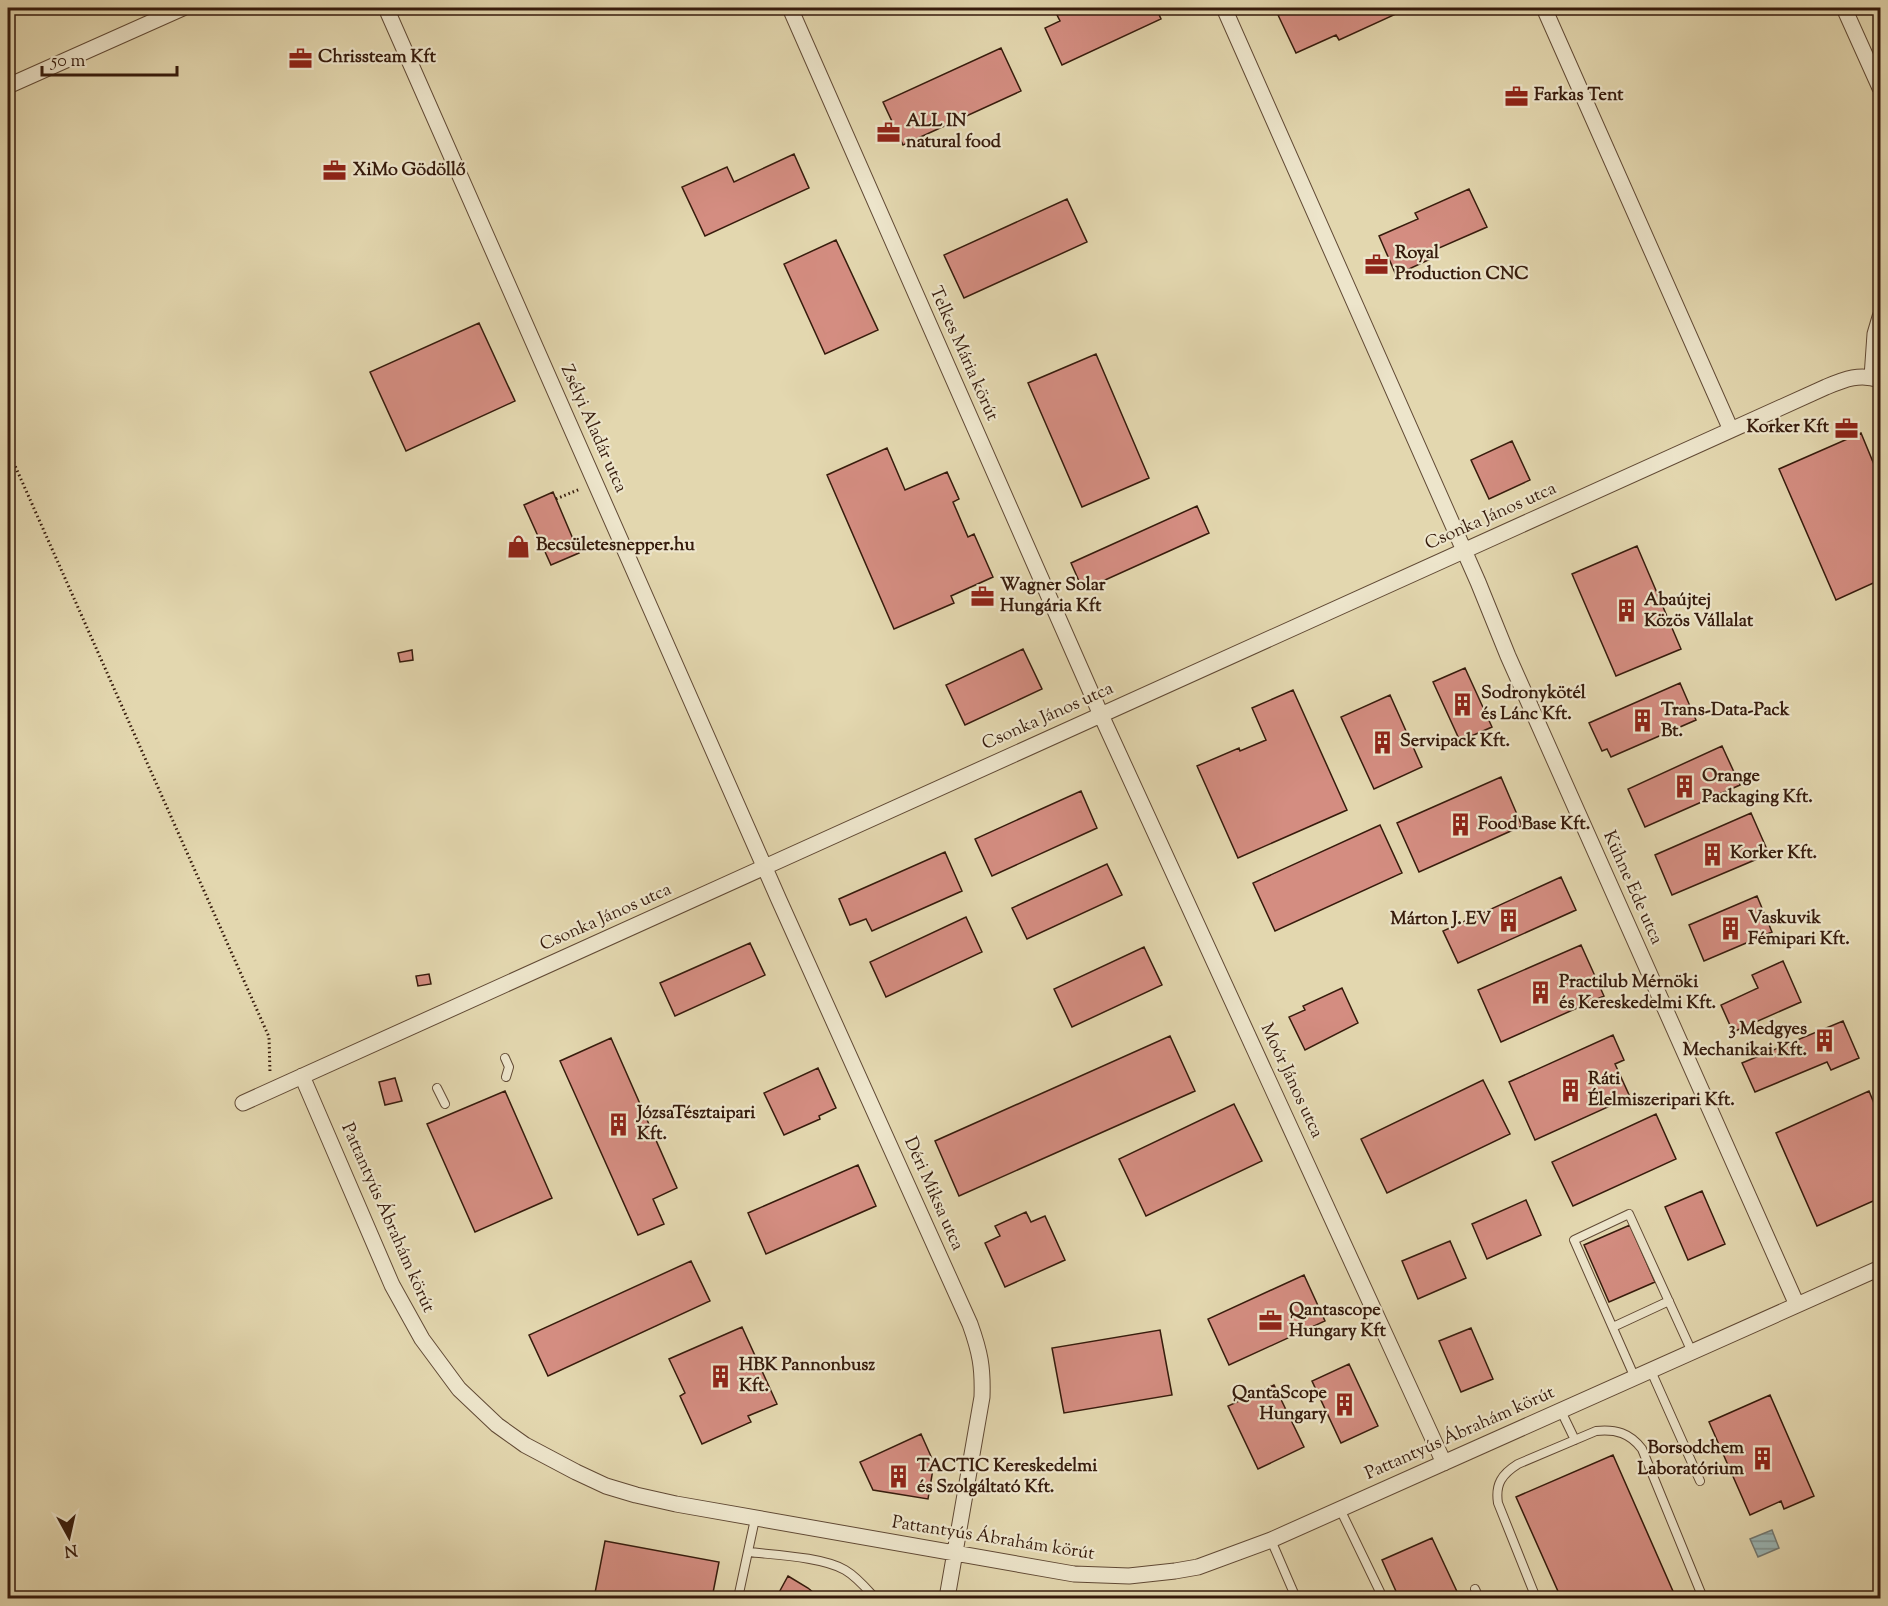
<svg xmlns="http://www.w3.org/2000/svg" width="1888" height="1606" viewBox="0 0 1888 1606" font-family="'Sorts Mill Goudy',serif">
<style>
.water{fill:url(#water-rules);stroke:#727973;stroke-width:1.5}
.building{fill:#d48d81;stroke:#361b0c;stroke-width:1.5}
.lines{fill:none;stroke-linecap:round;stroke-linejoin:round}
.lane-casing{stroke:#614a35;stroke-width:10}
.street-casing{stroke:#614a35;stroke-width:17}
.path{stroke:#361b0c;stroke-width:3;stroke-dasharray:1.5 3;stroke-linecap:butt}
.lane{stroke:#ede5cb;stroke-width:8}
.street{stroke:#ede5cb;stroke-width:15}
.labels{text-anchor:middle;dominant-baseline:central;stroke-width:4.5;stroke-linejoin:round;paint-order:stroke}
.poi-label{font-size:18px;font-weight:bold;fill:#361b0c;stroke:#ede5cb;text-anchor:start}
.street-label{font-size:18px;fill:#361b0c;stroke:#ede5cb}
</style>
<defs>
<pattern id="water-rules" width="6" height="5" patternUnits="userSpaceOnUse" patternTransform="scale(1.5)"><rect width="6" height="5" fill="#9ab7b7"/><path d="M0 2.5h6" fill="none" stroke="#7e9493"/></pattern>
</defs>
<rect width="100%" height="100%" fill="#e3d7af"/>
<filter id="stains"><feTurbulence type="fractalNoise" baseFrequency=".00333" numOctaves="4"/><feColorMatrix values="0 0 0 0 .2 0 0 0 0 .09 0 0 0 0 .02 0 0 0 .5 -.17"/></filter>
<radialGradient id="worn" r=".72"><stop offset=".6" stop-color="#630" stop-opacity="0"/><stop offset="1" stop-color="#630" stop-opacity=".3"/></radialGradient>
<path class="water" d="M1772 1530 1779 1548 1758 1557 1750 1539Z"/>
<path class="building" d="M1059 8H1156L1161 19 1062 65 1045 28 1060 21 1054 9Z
M1294 8H1393L1396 14 1339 40 1336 35 1296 53 1278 15Z
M1001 48 1021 91 903 145 883 102Z
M794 154 809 188 705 236 682 187 727 167 734 182Z
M1469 189 1487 227 1432 251 1435 257 1396 275 1379 236 1418 219 1415 213Z
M1067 199 1087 242 964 298 944 255Z
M836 240 878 330 825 354 784 264Z
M479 323 515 401 406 451 370 372Z
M1096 354 1149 478 1082 507 1028 383Z
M1861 433 1880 479V580L1836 600 1779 469Z
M1512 441 1530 480 1489 499 1471 460Z
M887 448 905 490 947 472 959 499 953 502 968 537 974 534 993 577 951 596 954 603 894 629 827 475Z
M553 492 579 553 551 565 524 505Z
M1197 506 1209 533 1083 590 1071 563Z
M1637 546 1681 649 1616 676 1572 574Z
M1023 649 1042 689 965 725 946 685Z
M412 650 413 660 400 662 398 653Z
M1465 668 1492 727 1460 741 1433 682Z
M1680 683 1696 720 1611 757 1607 749 1602 751 1589 723Z
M1293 690 1347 810 1238 858 1197 766 1239 748 1240 751 1266 740 1252 708Z
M1390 695 1422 767 1374 789 1341 717Z
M1722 746 1740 785 1645 827 1628 789Z
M1501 777 1522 826 1419 872 1397 823Z
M1081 791 1097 828 992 876 975 839Z
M1751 813 1769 854 1672 895 1655 855Z
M1380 825 1402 873 1275 931 1253 883Z
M945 852 962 891 872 931 866 919 850 925 839 899Z
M1107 864 1122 895 1027 939 1012 908Z
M1561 877 1576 910 1458 963 1443 931Z
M1757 896 1772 932 1704 961 1689 925Z
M966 917 982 952 886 997 870 962Z
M750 943 765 975 675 1016 660 983Z
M1581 945 1604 996 1501 1042 1478 990Z
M1144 947 1162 985 1072 1027 1054 989Z
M1783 961 1801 1002 1733 1032 1721 1005 1758 988 1752 975Z
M429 974 431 984 418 986 416 976Z
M1342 988 1358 1023 1305 1050 1289 1017 1305 1010 1303 1006Z
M1843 1021 1859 1058 1831 1070 1827 1062 1755 1092 1742 1063Z
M1613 1035 1624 1060 1615 1064 1630 1097 1535 1140 1509 1082Z
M1170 1036 1195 1091 959 1196 935 1141Z
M611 1038 677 1188 653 1199 664 1224 638 1235 560 1061Z
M818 1068 836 1108 819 1116 820 1119 784 1135 764 1093Z
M395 1078 402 1101 385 1105 379 1082Z
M1483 1080 1510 1134 1387 1193 1361 1139Z
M505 1091 552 1198 475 1232 427 1124Z
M1869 1091 1880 1118V1198L1817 1226 1776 1133Z
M1234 1104 1262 1161 1146 1216 1119 1159Z
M1656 1114 1676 1159 1573 1206 1552 1162Z
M858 1165 876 1206 766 1254 748 1213Z
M1702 1191 1725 1244 1688 1260 1665 1207Z
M1526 1200 1541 1235 1487 1259 1472 1224Z
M1026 1212 1031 1222 1045 1216 1065 1260 1005 1287 985 1243 1000 1236 995 1226Z
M1630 1225 1655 1282 1609 1302 1584 1245Z
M1450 1241 1466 1278 1418 1299 1402 1261Z
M691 1261 710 1301 548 1376 529 1335Z
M1304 1275 1325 1321 1229 1365 1208 1319Z
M742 1327 777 1404 748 1416 751 1422 702 1444 680 1396 685 1393 669 1359Z
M1471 1328 1493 1379 1461 1392 1439 1341Z
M1160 1330 1172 1395 1064 1413 1052 1348Z
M1349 1364 1378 1426 1341 1443 1312 1381Z
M1274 1385 1304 1447 1258 1469 1228 1406Z
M1770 1395 1814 1496 1784 1509 1781 1501 1750 1515 1709 1422Z
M921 1434 934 1463 928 1499 873 1490 860 1462Z
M1613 1455 1676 1598H1561L1516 1497Z
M1432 1538 1460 1598H1399L1382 1560Z
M605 1541 719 1562 712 1598H594Z
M788 1576 808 1588 820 1598H776Z"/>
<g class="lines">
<defs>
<path id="lane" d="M505 1058 509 1067 506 1077
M437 1088 445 1104
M1613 1327 1669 1301
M1651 1371 1700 1481
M1635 1378 1574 1240 1629 1214 1692 1352
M1561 1411 1575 1440
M1340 1509 1383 1598
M1271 1540 1296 1598
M749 1552C775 1555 823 1557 845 1570 857 1577 866 1588 875 1598
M1475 1589 1479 1598
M738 1598 755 1519
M1536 1598 1498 1503C1495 1484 1502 1474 1518 1464L1596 1431C1616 1429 1630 1433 1642 1449L1703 1598"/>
<path id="street" d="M386 8 779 900 970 1324C980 1352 983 1367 982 1397L947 1598
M790 8 1101 715 1444 1463
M1224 8 1478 582 1508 656 1797 1305
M1544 8 1731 430
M1844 8 1880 88
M8 86 183 8
M1872 377 1875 334 1880 317
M302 1076 392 1285 422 1339 459 1389 497 1425 525 1445 576 1472 606 1486 636 1495 676 1504 1074 1574 1129 1576 1175 1571 1198 1567 1271 1540 1880 1268
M243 1103 1826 387C1845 379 1860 373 1880 380"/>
</defs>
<use href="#lane" class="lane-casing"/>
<use href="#street" class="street-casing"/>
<path class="path" d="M8 450 269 1037 270 1073
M556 499 580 489"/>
<use href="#lane" class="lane"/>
<use href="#street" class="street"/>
</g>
<defs>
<symbol id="office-bare" viewBox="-9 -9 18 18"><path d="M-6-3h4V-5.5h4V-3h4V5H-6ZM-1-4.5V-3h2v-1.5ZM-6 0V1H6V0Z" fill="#8f2418" stroke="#ede5cb" stroke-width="2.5" paint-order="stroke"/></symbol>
<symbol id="shop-bare" viewBox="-9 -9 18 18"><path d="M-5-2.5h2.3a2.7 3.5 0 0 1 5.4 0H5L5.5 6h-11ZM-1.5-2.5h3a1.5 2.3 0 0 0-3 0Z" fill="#8f2418" stroke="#ede5cb" stroke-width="2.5" paint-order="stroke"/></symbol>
<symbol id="building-bare" viewBox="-9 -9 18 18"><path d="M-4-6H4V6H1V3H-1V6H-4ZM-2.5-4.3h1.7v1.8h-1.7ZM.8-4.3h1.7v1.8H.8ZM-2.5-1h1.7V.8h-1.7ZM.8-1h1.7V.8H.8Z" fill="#8f2418" stroke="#ede5cb" stroke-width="2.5" paint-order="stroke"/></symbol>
</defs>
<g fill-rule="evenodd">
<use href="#office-bare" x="284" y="42" width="33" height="33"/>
<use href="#office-bare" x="1500" y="80" width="33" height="33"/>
<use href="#office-bare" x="872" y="116" width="33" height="33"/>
<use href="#office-bare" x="318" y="154" width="33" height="33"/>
<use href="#office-bare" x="1360" y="248" width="33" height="33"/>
<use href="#office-bare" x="1830" y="412" width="33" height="33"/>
<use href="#shop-bare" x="502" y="530" width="33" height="33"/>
<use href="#office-bare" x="966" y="580" width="33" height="33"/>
<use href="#building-bare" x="1610" y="594" width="33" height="33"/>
<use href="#building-bare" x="1446" y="688" width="33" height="33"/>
<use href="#building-bare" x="1626" y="704" width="33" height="33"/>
<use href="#building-bare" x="1366" y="726" width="33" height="33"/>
<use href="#building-bare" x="1668" y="770" width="33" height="33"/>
<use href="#building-bare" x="1444" y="808" width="33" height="33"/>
<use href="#building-bare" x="1696" y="838" width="33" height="33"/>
<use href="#building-bare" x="1492" y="904" width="33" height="33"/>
<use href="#building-bare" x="1714" y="912" width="33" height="33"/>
<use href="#building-bare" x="1524" y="976" width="33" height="33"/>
<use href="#building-bare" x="1808" y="1024" width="33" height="33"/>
<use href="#building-bare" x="1554" y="1074" width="33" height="33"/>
<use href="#building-bare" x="602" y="1108" width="33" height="33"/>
<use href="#office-bare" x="1254" y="1304" width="33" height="33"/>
<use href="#building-bare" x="704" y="1360" width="33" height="33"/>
<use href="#building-bare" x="1328" y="1388" width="33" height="33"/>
<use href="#building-bare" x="1746" y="1442" width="33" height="33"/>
<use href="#building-bare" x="882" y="1460" width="33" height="33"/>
</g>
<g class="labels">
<g class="poi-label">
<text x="318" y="58">Chrissteam Kft</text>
<text x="1534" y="96">Farkas Tent</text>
<text x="906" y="122">ALL IN<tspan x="906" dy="21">natural food</tspan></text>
<text x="353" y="171">XiMo Gödöllő</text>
<text x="1395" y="254">Royal<tspan x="1395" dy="21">Production CNC</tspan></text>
<text x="1829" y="428" text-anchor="end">Korker Kft</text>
<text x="536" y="546">Becsületesnepper.hu</text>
<text x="1000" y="586">Wagner Solar<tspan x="1000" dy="21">Hungária Kft</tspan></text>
<text x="1644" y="601">Abaújtej<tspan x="1644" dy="21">Közös Vállalat</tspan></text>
<text x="1481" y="694">Sodronykötél<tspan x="1481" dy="21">és Lánc Kft.</tspan></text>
<text x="1661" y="711">Trans-Data-Pack<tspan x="1661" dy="21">Bt.</tspan></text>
<text x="1400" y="742">Servipack Kft.</text>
<text x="1702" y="777">Orange<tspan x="1702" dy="21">Packaging Kft.</tspan></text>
<text x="1478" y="825">Food Base Kft.</text>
<text x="1730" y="854">Korker Kft.</text>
<text x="1748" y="919">Vaskuvik<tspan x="1748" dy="21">Fémipari Kft.</tspan></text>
<text x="1491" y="920" text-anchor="end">Márton J. EV</text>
<text x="1559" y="983">Practilub Mérnöki<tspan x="1559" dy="21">és Kereskedelmi Kft.</tspan></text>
<text x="1807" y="1030" text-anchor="end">3 Medgyes<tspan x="1807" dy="21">Mechanikai Kft.</tspan></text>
<text x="1588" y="1080">Ráti<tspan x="1588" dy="21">Élelmiszeripari Kft.</tspan></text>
<text x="637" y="1114">JózsaTésztaipari<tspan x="637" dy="21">Kft.</tspan></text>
<text x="1289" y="1311">Qantascope<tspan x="1289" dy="21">Hungary Kft</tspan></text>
<text x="739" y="1366">HBK Pannonbusz<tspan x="739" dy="21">Kft.</tspan></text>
<text x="1327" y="1394" text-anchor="end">QantaScope<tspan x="1327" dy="21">Hungary</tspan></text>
<text x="1744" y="1449" text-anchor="end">Borsodchem<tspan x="1744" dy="21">Laboratórium</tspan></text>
<text x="917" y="1467">TACTIC Kereskedelmi<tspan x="917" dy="21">és Szolgáltató Kft.</tspan></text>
</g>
<g class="street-label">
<text transform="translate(963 354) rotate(66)">Telkes Mária körút</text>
<text transform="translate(593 429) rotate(66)">Zsélyi Aladár utca</text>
<text transform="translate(1491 517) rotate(-24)">Csonka János utca</text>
<text transform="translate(1048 717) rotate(-24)">Csonka János utca</text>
<text transform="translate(1632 888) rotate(66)">Kühne Ede utca</text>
<text transform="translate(606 918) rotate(-24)">Csonka János utca</text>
<text transform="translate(1291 1081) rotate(65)">Moór János utca</text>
<text transform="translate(933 1194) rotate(66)">Déri Miksa utca</text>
<text transform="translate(387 1218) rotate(66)">Pattantyús Ábrahám körút</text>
<text transform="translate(1460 1434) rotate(-24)">Pattantyús Ábrahám körút</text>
<text transform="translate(993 1539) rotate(9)">Pattantyús Ábrahám körút</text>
</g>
</g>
<rect width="1888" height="1606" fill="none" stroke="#e3d7af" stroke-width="30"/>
<rect x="9" y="9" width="1870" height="1588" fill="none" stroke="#361b0c" stroke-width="3"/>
<rect x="15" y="15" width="1858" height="1576" fill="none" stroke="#361b0c" stroke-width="1.5"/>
<g transform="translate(69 1537) rotate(172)" stroke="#ede5cb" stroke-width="4.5" paint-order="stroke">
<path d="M0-4.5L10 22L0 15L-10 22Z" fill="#361b0c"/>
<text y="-9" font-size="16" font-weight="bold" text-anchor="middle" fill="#361b0c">N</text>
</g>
<path d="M42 66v9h135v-9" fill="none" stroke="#361b0c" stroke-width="3"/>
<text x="51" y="66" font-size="18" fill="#361b0c" stroke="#ede5cb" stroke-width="4.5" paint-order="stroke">50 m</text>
<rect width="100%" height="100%" filter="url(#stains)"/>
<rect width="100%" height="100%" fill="url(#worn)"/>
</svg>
